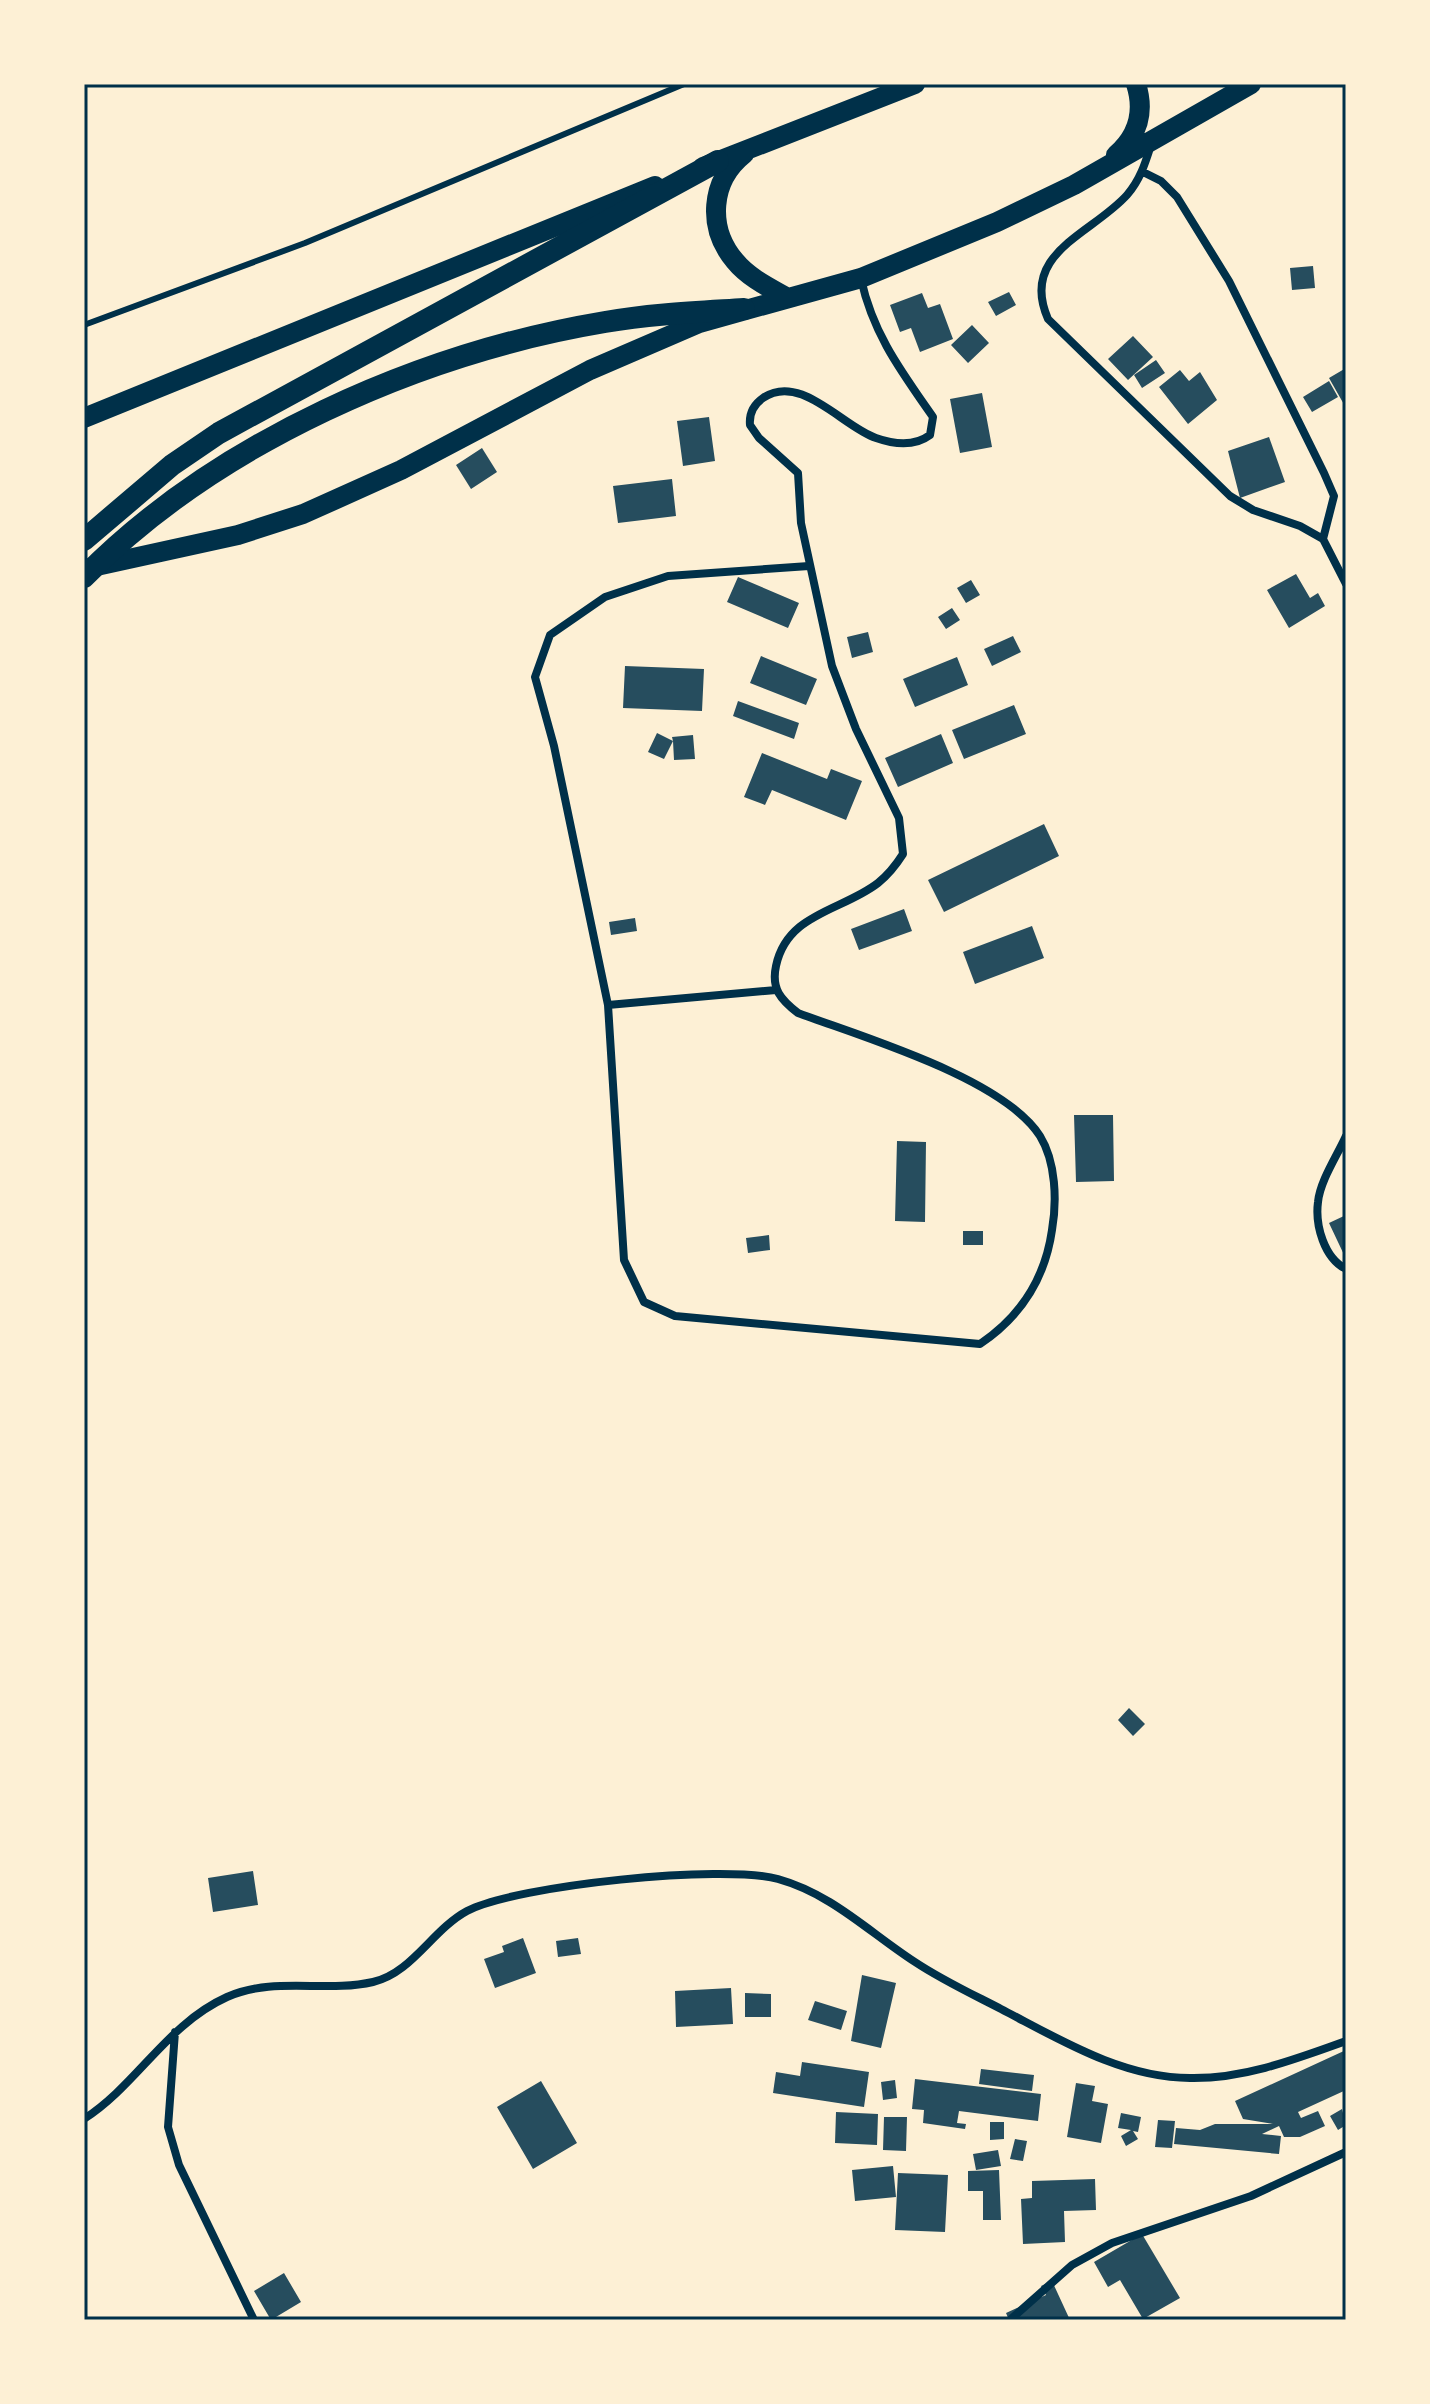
<svg xmlns="http://www.w3.org/2000/svg" width="1430" height="2404" viewBox="0 0 1430 2404" font-family="Merriweather,serif">
<style>
.building{fill:#264d5e}
.lines{fill:none;stroke-linecap:round;stroke-linejoin:round}
.service{stroke:#003049;stroke-width:6}
.minor{stroke:#003049;stroke-width:8}
.primary{stroke:#003049;stroke-width:20}
.trunk{stroke:#003049;stroke-width:22}
.neatline{fill:none;stroke:#003049;stroke-width:3}
</style>
<rect width="100%" height="100%" fill="#fdf0d5"/>
<path class="building" d="M1313 266 1315 288 1292 290 1290 268Z
M1009 292 1016 305 996 316 988 302Z
M922 293 928 308 940 304 953 339 920 352 911 328 900 332 890 305Z
M972 325 989 343 968 363 951 345Z
M1133 336 1153 357 1128 380 1108 359Z
M1156 360 1165 373 1142 388 1134 375Z
M1346 368V408L1329 378Z
M1180 370 1189 381 1200 372 1217 400 1188 424 1159 387Z
M1329 381 1338 397 1312 412 1303 397Z
M982 393 992 447 960 453 950 399Z
M709 417 715 461 683 466 677 421Z
M1269 437 1285 482 1240 498 1228 451Z
M482 448 497 472 471 489 456 465Z
M672 479 676 516 618 523 613 486Z
M1296 574 1310 598 1318 593 1325 606 1289 628 1267 590Z
M738 577 799 603 788 628 727 602Z
M971 580 980 595 966 603 957 588Z
M952 608 960 620 946 629 938 617Z
M868 632 873 652 852 658 847 637Z
M1013 636 1021 652 992 666 984 649Z
M761 656 817 679 806 705 750 683Z
M957 657 968 685 915 707 903 679Z
M625 666 704 669 702 711 623 708Z
M738 701 799 723 794 739 733 716Z
M1014 705 1026 734 964 759 952 730Z
M657 733 673 741 672 737 693 735 695 759 674 760 673 741 664 759 648 752Z
M941 734 953 763 898 787 885 758Z
M762 753 827 779 831 769 862 781 846 820 772 790 765 805 744 797Z
M1044 824 1059 856 944 912 928 880Z
M904 909 912 931 859 950 851 929Z
M635 918 637 931 611 935 609 922Z
M1032 926 1044 958 975 984 963 952Z
M1074 1115H1113L1114 1181 1076 1182Z
M897 1141 926 1142 925 1222 895 1221Z
M1346 1215V1259L1329 1223Z
M963 1231H983V1245H963Z
M769 1235 770 1250 748 1253 746 1238Z
M1129 1708 1145 1724 1133 1736 1118 1720Z
M253 1871 258 1905 213 1912 208 1878Z
M523 1938 536 1973 495 1988 484 1959 504 1952 502 1946Z
M578 1938 581 1954 558 1957 556 1941Z
M862 1975 896 1983 881 2048 851 2041Z
M731 1988 733 2024 676 2027 675 1991Z
M745 1993 771 1994V2017H745Z
M815 2001 847 2011 841 2030 808 2020Z
M1346 2050V2090L1298 2112 1301 2118 1318 2111 1325 2126 1300 2137H1284L1279 2126 1262 2134 1281 2136 1279 2154 1174 2144 1176 2128 1200 2130 1215 2124H1273L1243 2119 1235 2101Z
M802 2062 869 2072 864 2107 773 2093 776 2072 800 2076Z
M981 2069 1034 2075 1032 2091 979 2084Z
M915 2079 1041 2094 1038 2121 959 2111 957 2123 966 2124 965 2129 923 2123 924 2110 912 2109Z
M895 2080 897 2098 883 2100 881 2082Z
M541 2081 577 2143 533 2169 497 2107Z
M1076 2083 1095 2086 1092 2101 1108 2104 1101 2143 1067 2137Z
M1342 2109 1346 2125 1338 2130 1330 2116Z
M836 2112 878 2114 877 2145 835 2143Z
M1121 2113 1141 2117 1138 2132 1133 2131 1138 2139 1126 2146 1121 2136 1131 2130 1118 2128Z
M884 2117H907L906 2151 883 2150Z
M1158 2120 1175 2121 1172 2148 1155 2147Z
M990 2122H1004V2139L990 2140Z
M1015 2139 1027 2141 1023 2161 1010 2159Z
M998 2150 1001 2166 976 2170 973 2154Z
M893 2166 896 2197 855 2201 852 2170Z
M999 2170 1001 2220H983V2191H968V2171Z
M898 2173 948 2175 945 2232 895 2230Z
M1095 2179 1096 2210 1064 2211 1065 2242 1023 2244 1021 2199 1032 2198V2181Z
M1142 2234 1180 2298 1143 2319 1120 2280 1108 2287 1094 2262Z
M284 2273 301 2302 271 2320 254 2291Z
M1052 2281 1070 2320H1009L1006 2313 1046 2295 1041 2286Z"/>
<g class="lines">
<path class="service" d="M84 325 305 243 684 84"/>
<path class="minor" d="M1151 145C1145 164 1140 180 1127 195 1092 234 1019 253 1048 319L1230 496 1253 510 1300 526 1323 539 1346 584
M1143 172 1161 181 1177 197 1229 281 1324 473 1334 496 1323 539
M809 566 668 576 605 597 550 635 535 677 554 746 608 1005 624 1260 644 1302 675 1316 980 1344C1020 1317 1045 1279 1052 1230 1057 1201 1056 1162 1040 1136 1003 1078 862 1037 798 1013 781 1000 771 989 776 966 787 913 842 911 878 883 888 875 896 865 903 854L899 818 856 729 832 666 801 523 798 473 759 438 750 425C749 414 753 405 763 398 800 372 843 427 876 438 893 444 914 447 930 435L933 417C901 371 873 334 861 279
M608 1005 776 990
M1346 1136C1337 1156 1320 1181 1318 1202 1315 1225 1324 1258 1346 1269
M175 2032 168 2127 179 2165 254 2320
M84 2119C137 2085 167 2024 227 1997 274 1976 325 1993 373 1982 412 1973 432 1930 467 1911 517 1885 723 1864 778 1879 832 1894 870 1933 915 1962 942 1980 972 1994 1001 2009 1059 2039 1122 2078 1190 2078 1244 2079 1296 2059 1346 2041
M1010 2320 1072 2265 1112 2243 1251 2196 1346 2152"/>
<path class="primary" d="M744 154C710 181 707 228 735 261 748 277 768 287 786 297
M1116 155C1138 136 1145 112 1136 84
M703 167 915 84
M84 418 655 186
M92 567 238 535 303 514 401 470 590 370 699 323 861 278 997 222 1074 185 1251 84"/>
<path class="trunk" d="M84 540 172 465 219 433 718 161
M84 577C217 442 420 353 605 322 651 314 698 312 744 309"/>
</g>
<rect width="1430" height="2404" fill="none" stroke="#fdf0d5" stroke-width="172"/>
<rect x="86" y="86" width="1258" height="2232" class="neatline"/>
</svg>
